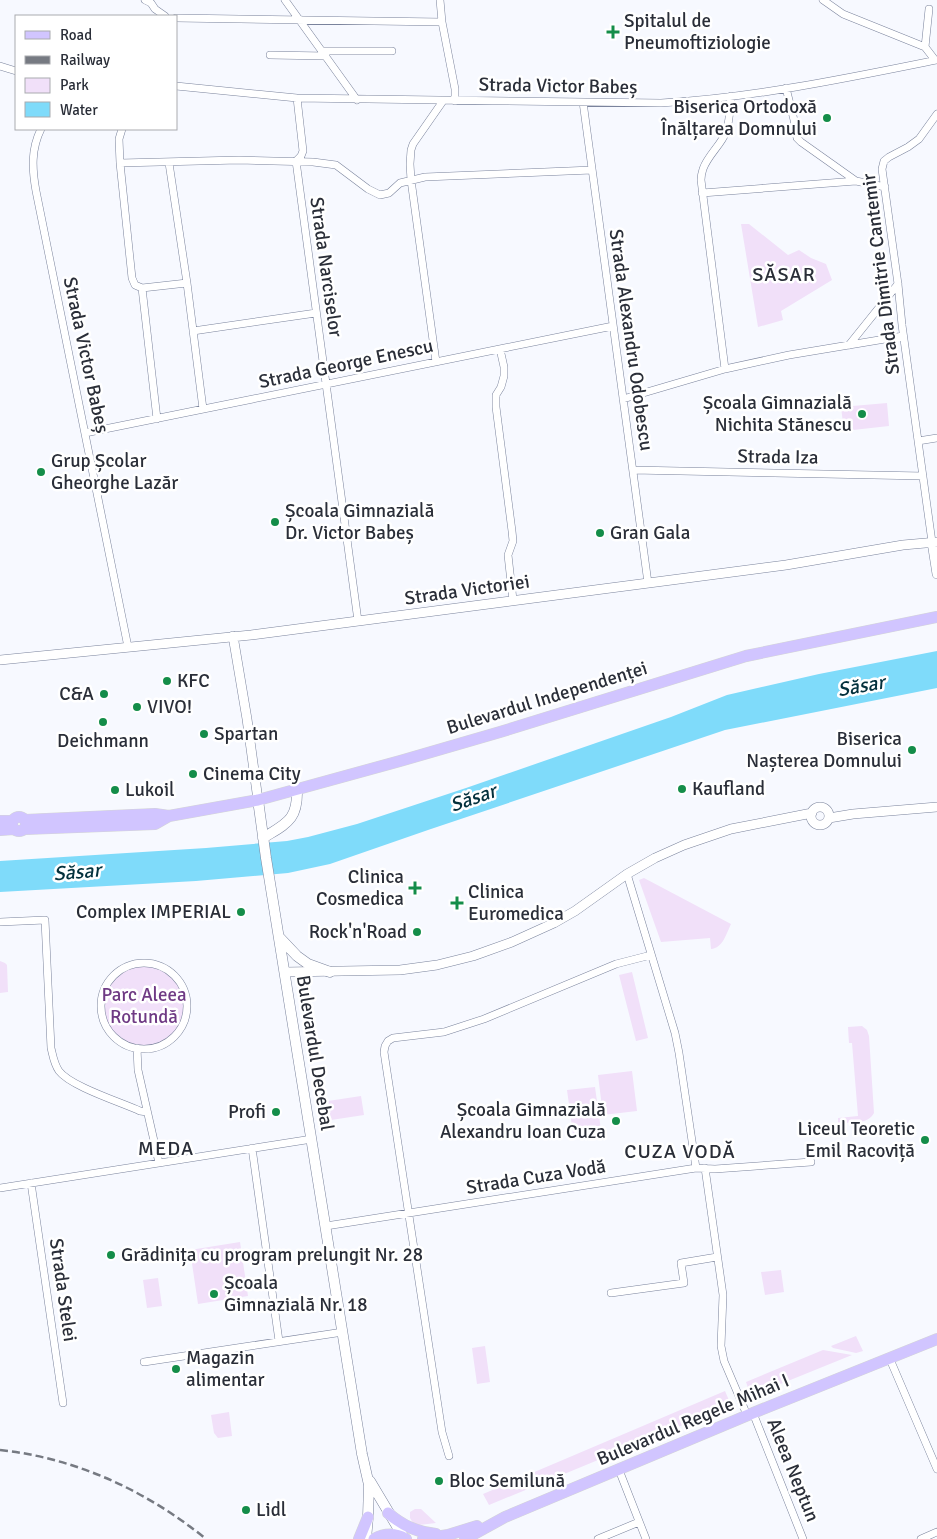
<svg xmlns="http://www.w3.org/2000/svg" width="937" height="1539" viewBox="0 0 937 1539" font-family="Signika,sans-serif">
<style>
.green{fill:#f1e0f9}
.water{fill:#7fdbfa}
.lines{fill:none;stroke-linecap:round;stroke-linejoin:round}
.minor-casing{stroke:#7a839c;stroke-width:8}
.tertiary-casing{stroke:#7a839c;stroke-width:10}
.secondary-casing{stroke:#7a839c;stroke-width:11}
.primary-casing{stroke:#d4d5d7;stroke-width:12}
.minor{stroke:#fff;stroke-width:7}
.tertiary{stroke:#fff;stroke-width:9}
.secondary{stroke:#fff;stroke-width:10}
.primary{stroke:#d1c5ff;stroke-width:11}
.rail{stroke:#767a82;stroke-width:2.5;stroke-dasharray:8 4;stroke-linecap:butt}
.poi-dot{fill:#148d49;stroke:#fff;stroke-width:2}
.labels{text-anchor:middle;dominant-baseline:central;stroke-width:5;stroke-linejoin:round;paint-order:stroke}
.poi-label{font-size:19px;fill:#2a2e38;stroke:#fff;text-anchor:start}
.street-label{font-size:19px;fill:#2a2e38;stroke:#fff}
.park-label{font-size:19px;fill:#6f3a84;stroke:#fff}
.neighbourhood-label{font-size:20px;letter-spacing:1px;fill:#2a2e38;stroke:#fff}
.water-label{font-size:20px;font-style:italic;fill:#03313d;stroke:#fff}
</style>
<rect width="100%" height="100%" fill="#f7f9ff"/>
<path class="green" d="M741 224H749L788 255 799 250 811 258 826 264 832 280 781 311 783 320 758 327Z
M887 403 889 426 844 431 841 407Z
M644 878 731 924C726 934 723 948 711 949L710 938 661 942 639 880Z
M0 961 5 963 7 965 8 992 0 993Z
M103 1006a41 41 0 1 1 82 0a41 41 0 1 1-82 0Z
M632 972 648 1038 636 1041 619 975Z
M862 1026 867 1030 869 1036 874 1113C868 1125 850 1122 838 1123V1118L858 1116 852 1043H849L848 1027Z
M632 1071 637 1111 603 1115 598 1075Z
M595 1087 601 1130 573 1134 567 1090Z
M361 1096 364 1115 331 1120 328 1101Z
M240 1242 248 1296 198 1304 190 1250Z
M781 1270 784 1292 765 1295 761 1272Z
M158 1278 162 1306 147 1308 143 1280Z
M856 1336 863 1351 856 1353 833 1348 831 1346Z
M485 1346 490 1382 477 1384 472 1348Z
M823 1350 852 1355 751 1396 746 1382Z
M725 1391 731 1405 489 1505 483 1494Z
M229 1412 232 1436 218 1438 214 1433 211 1415Z
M415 1509H421L436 1523 419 1525 413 1523 410 1518V1512Z"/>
<path class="water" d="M937 651V688L725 730 428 830 330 864 288 873 196 881 0 892V861L206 848 287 841 308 837 357 824 466 788 671 717 727 695 819 674Z"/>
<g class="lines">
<defs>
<path id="minor" d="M145 0 151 3 155 9 165 16
M285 0 357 100
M440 0 442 22 455 89V101
M823 0 843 14 925 47 935 60
M176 18 442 22
M925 47 929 9
M323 51H392
M270 55 326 56
M0 66 16 71
M176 86 297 98 661 103C752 98 848 78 937 60
M786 88 794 120 797 138 801 142 856 181 885 187
M297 98 303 151 301 156 296 161 358 621
M583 102 648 583
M41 129C31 149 32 169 36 191L128 647
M122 129 119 139 120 163 132 278 135 285 142 288 157 419
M120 163 239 160 313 162 336 165 368 189 380 195 389 193 400 183 425 177 592 170
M169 163 187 283 203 409
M702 193 856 181
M142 288 187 283
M193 331 316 313
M849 345 898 284
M500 349 504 367V376L501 387 496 395V407L512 531 513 541 508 555 513 600
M436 362 411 180 410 164 411 150 413 144 443 101
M725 369 701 180C701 177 702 172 703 169 708 155 721 145 726 132 730 120 730 108 731 96
M623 399 725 369 789 355 903 336
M85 433 613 326
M918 441 937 438
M633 470 923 476
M932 542 902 325 898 284 882 169 884 161 889 157 908 147 919 139 937 114
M627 874 675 1033 679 1053 696 1168
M0 922 45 920 51 1048C53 1056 54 1064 59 1071 70 1086 120 1102 140 1111L147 1112
M101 1006a43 43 0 1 1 86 0a43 43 0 1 1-86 0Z
M137 1048 138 1070 159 1163
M252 1148 279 1341
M705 1168 723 1295 721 1346 724 1361 747 1415
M31 1183 63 1403
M0 1188 312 1139
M326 1226 696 1168 715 1169 811 1162
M611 1293 684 1283 681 1263 717 1257
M889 1357 937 1469
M144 1362 343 1332
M753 1413 803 1539
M449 1456 442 1432 384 1052 385 1046 388 1041 393 1038 444 1032 484 1019 616 964 651 955
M619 1470 646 1539
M598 1539 639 1522
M921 1539 937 1532"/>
<path id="tertiary" d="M932 542 937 574
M233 636 247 719 258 800
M0 660 251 635 786 565 903 545 937 542
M811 816a9 9 0 1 1 18 0a9 9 0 1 1-18 0Z
M829 818 853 814 937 807
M285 972 400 970 437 965 473 956 512 942 554 923 575 911 627 874 655 858 684 845 731 829 812 813"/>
<path id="secondary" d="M258 800 266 858 362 1454 369 1485 368 1517 366 1539
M263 838C287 823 298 820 297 789
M280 938 297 956 308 964 330 972
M370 1481 404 1538"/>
<path id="primary" d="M12 824a7 7 0 1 1 14 0a7 7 0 1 1-14 0Z
M25 820 155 814 169 816 258 800 400 761 500 732 746 656 937 617
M0 821H13
M25 829 155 824 169 816
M0 830 14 829
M388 1513C403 1526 417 1532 436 1534
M359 1539 368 1517
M374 1539C385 1533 395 1533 406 1539
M423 1539 448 1535 477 1526
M465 1539 505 1517 753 1413 937 1339"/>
</defs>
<use href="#minor" class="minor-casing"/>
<use href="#tertiary" class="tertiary-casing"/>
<use href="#secondary" class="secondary-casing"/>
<use href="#primary" class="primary-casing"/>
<use href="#minor" class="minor"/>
<use href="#tertiary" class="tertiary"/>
<use href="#secondary" class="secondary"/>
<use href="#primary" class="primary"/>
<path class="rail" d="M0 1450C76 1458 147 1491 206 1539"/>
</g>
<g class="poi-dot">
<path d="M610.5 24.5h5v5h5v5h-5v5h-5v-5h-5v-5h5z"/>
<circle cx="827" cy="118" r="5"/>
<circle cx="862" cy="414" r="5"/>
<circle cx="41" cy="472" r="5"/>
<circle cx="275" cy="522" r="5"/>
<circle cx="600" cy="533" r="5"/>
<circle cx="167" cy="681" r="5"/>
<circle cx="104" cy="694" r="5"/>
<circle cx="137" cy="707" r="5"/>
<circle cx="103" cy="722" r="5"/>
<circle cx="204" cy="734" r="5"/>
<circle cx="912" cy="750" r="5"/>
<circle cx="193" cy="774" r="5"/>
<circle cx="682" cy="789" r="5"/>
<circle cx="115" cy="790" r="5"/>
<path d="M412.5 880.5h5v5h5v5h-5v5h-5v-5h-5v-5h5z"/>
<path d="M454.5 895.5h5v5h5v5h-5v5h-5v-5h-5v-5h5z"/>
<circle cx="241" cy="912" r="5"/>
<circle cx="417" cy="932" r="5"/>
<circle cx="276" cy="1112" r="5"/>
<circle cx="616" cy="1121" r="5"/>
<circle cx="925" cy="1140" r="5"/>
<circle cx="111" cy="1255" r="5"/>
<circle cx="214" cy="1294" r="5"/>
<circle cx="176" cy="1369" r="5"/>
<circle cx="439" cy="1481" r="5"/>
<circle cx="246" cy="1510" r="5"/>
</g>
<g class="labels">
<g class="poi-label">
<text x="624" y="21">Spitalul de<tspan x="624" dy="22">Pneumoftiziologie</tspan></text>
<text x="817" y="107" text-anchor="end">Biserica Ortodoxă<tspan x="817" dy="22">Înălțarea Domnului</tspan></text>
<text x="852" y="403" text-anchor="end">Școala Gimnazială<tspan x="852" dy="22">Nichita Stănescu</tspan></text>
<text x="51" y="461">Grup Școlar<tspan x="51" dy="22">Gheorghe Lazăr</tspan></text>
<text x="285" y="511">Școala Gimnazială<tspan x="285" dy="22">Dr. Victor Babeș</tspan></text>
<text x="610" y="533">Gran Gala</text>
<text x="177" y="681">KFC</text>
<text x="94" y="694" text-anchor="end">C&amp;A</text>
<text x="147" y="707">VIVO!</text>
<text x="214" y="734">Spartan</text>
<text x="902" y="739" text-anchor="end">Biserica<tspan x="902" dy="22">Nașterea Domnului</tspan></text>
<text x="103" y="741" text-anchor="middle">Deichmann</text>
<text x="203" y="774">Cinema City</text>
<text x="692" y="789">Kaufland</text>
<text x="125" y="790">Lukoil</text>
<text x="404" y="877" text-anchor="end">Clinica<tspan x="404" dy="22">Cosmedica</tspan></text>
<text x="468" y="892">Clinica<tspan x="468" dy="22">Euromedica</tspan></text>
<text x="231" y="912" text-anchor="end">Complex IMPERIAL</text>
<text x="407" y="932" text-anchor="end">Rock'n'Road</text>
<text x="606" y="1110" text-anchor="end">Școala Gimnazială<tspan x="606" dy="22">Alexandru Ioan Cuza</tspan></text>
<text x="266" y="1112" text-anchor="end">Profi</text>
<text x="915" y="1129" text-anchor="end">Liceul Teoretic<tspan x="915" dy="22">Emil Racoviță</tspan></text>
<text x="121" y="1255">Grădinița cu program prelungit Nr. 28</text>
<text x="224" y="1283">Școala<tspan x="224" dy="22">Gimnazială Nr. 18</tspan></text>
<text x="186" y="1358">Magazin<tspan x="186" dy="22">alimentar</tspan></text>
<text x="449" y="1481">Bloc Semilună</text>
<text x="256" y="1510">Lidl</text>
</g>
<g class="street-label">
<text transform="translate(558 86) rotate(1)">Strada Victor Babeș</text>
<text transform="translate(326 267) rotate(82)">Strada Narciselor</text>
<text transform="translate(881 274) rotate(-97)">Strada Dimitrie Cantemir</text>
<text transform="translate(631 340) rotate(82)">Strada Alexandru Odobescu</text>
<text transform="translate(86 355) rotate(78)">Strada Victor Babeș</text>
<text transform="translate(346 364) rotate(-12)">Strada George Enescu</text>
<text transform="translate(778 457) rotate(1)">Strada Iza</text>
<text transform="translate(467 590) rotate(-8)">Strada Victoriei</text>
<text transform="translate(547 698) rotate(-17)">Bulevardul Independenței</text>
<text transform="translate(315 1053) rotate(81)">Bulevardul Decebal</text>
<text transform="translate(536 1177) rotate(-9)">Strada Cuza Vodă</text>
<text transform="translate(63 1290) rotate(82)">Strada Stelei</text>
<text transform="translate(693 1420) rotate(-23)">Bulevardul Regele Mihai I</text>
<text transform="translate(793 1470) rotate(68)">Aleea Neptun</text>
</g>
<g class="park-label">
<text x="144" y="995">Parc Aleea<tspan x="144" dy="22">Rotundă</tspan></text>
</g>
<g class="neighbourhood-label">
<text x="784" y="274">SĂSAR</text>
<text x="166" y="1148">MEDA</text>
<text x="680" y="1151">CUZA VODĂ</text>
</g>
<g class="water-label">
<text transform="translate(861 686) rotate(-10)">Săsar</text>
<text transform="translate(473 798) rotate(-19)">Săsar</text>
<text transform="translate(77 872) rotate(-5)">Săsar</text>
</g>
</g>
<rect x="15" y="15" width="162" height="115" fill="#ffffff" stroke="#aaabaf"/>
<rect x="25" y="31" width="25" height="8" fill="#d1c5ff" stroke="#aaabaf"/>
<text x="60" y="40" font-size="15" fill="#2a2e38">Road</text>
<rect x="25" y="56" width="25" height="8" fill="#767a82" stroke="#aaabaf"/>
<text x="60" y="65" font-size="15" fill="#2a2e38">Railway</text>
<rect x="25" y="78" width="25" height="15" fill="#f1e0f9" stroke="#aaabaf"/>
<text x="60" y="90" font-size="15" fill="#2a2e38">Park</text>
<rect x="25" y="102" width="25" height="15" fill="#7fdbfa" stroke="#aaabaf"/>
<text x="60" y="115" font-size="15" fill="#2a2e38">Water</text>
</svg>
